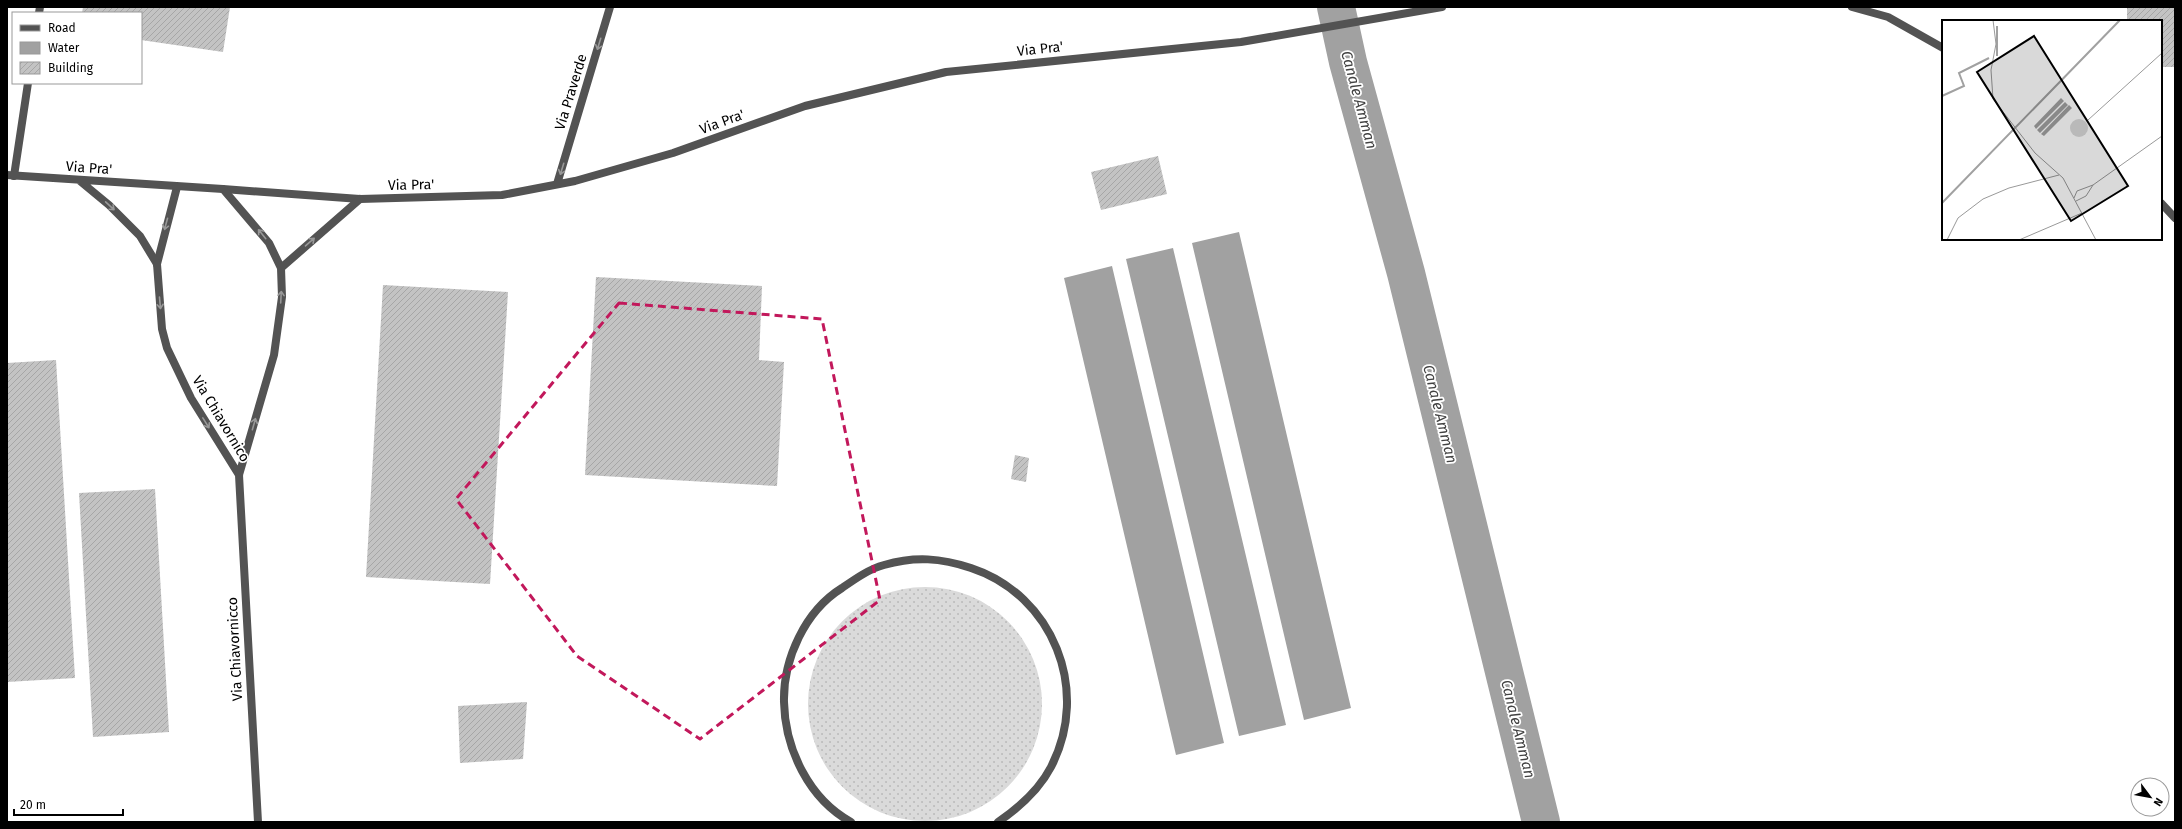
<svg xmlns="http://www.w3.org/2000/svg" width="2182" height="829" viewBox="0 0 2182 829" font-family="'Fira Sans',sans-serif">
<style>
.grass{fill:url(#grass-dots)}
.water{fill:#a1a1a1}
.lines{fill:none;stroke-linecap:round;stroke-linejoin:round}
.canal{stroke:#a1a1a1;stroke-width:38}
.building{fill:url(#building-hatch)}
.minor{stroke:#535353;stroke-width:8}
.tertiary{stroke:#535353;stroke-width:8}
.oneway{stroke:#989898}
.marked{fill:none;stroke:#c2185b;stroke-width:3;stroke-dasharray:8 5;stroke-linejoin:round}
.labels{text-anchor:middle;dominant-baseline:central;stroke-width:3.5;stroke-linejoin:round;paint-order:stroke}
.street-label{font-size:14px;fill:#000;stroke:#fff}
.water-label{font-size:15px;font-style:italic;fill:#424242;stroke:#fff}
.inset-river{fill:none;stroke:#a1a1a1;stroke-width:2}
.inset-road{fill:none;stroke:#999;stroke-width:1}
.view{fill:#000;fill-opacity:0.15;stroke:#000;stroke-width:2}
.inset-edge{fill:none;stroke:#000;stroke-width:2}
</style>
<defs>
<pattern id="grass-dots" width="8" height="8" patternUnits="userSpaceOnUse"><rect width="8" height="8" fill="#dadada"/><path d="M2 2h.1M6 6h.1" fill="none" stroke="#b9b9b9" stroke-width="1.8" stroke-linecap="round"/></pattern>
<pattern id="building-hatch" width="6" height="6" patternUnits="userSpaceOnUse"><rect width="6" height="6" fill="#c3c3c3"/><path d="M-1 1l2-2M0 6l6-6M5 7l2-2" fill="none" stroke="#a6a6a6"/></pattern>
</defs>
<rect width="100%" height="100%" fill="#fff"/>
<path class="grass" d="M808 704a117 117 0 1 1 234 0a117 117 0 1 1-234 0Z"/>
<path class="water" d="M1239 232 1351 708 1304 720 1192 243Z
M1173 248 1286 725 1239 736 1126 259Z
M1112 266 1224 743 1176 755 1064 278Z"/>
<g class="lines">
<path class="canal" d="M1336 7 1348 62 1406 273 1541 822"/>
</g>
<path class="building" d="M83 7H230L223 52 141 40V13H82Z
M2127 7H2175V67H2161V21H2127Z
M1158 156 1167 194 1101 210 1091 172Z
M596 277 762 286 759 360 784 362 777 486 585 475Z
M383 285 508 292 490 584 366 577Z
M56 360 75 678 7 682V363Z
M1015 455 1029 458 1026 482 1011 479Z
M155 489 169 732 93 737 79 493Z
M527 702 523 759 460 763 458 706Z"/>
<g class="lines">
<path class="minor" d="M1852 7 1888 17 1943 48
M39 13 40 7
M14 176 28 83
M557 184 610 7
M223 189 360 199 502 195 575 181 673 153 805 106 946 72 1241 42 1442 7
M2161 203 2175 218
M157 264 177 187
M851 822C809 799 785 749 784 702 783 659 805 611 842 588 855 579 869 569 884 565 915 556 941 558 971 568 1053 595 1091 690 1051 767 1039 790 1020 807 998 822"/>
<path class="tertiary" d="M7 175 223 189 269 243 281 268 282 297 274 355 239 475 258 822
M80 181 109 205 140 236 157 264 162 329 167 348 191 398 239 475
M281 268 360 199"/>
</g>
<defs><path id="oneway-shaft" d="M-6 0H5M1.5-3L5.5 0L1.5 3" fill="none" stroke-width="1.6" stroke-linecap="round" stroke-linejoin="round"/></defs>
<g class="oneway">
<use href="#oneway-shaft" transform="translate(599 44) rotate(107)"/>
<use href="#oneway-shaft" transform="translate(562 169) rotate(107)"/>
<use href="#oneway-shaft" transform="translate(110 206) rotate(43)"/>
<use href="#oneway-shaft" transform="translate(166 224) rotate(105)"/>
<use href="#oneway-shaft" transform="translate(262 234) rotate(-129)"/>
<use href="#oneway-shaft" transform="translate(310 242) rotate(-41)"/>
<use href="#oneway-shaft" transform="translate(281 297) rotate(-87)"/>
<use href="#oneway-shaft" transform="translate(160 303) rotate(85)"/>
<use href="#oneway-shaft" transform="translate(206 423) rotate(58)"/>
<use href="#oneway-shaft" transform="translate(254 424) rotate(-74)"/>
</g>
<path class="marked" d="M619 303 822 319 880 600 700 739 577 656 456 499Z"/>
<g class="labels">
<g class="street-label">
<text transform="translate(1040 49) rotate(-6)">Via Pra'</text>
<text transform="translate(571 92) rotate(-73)">Via Praverde</text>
<text transform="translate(722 122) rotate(-20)">Via Pra'</text>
<text transform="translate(89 168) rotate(4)">Via Pra'</text>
<text transform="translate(411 185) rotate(-1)">Via Pra'</text>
<text transform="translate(221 419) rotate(59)">Via Chiavornico</text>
<text transform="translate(235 649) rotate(-93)">Via Chiavornicco</text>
</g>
<g class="water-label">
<text transform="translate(1359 100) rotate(75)">Canale Amman</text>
<text transform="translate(1440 414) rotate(76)">Canale Amman</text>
<text transform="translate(1518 729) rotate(76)">Canale Amman</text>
</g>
</g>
<g transform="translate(1942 20)">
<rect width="220" height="220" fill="#fff"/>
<path d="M128 108a9 9 0 1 1 18 0a9 9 0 1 1-18 0Z" fill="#dadada"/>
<path d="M119 78 122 81 94 109 92 106ZM123 82 126 85 98 113 95 110ZM127 85 130 88 102 116 99 114Z" fill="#a1a1a1"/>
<path class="inset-river" d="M55 6V36M0 76 22 66 17 53 47 38M0 183 178 0"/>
<path class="inset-road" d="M51 0 54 24 49 50 51 79 93 133 121 158 154 220M146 100 220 33M132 178 135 171 151 165 220 116M134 181 144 176 151 165M5 220 16 198 41 179 67 168 117 155M77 220 140 193"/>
<path class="view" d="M92 16 186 166 129 201 35 52Z"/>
<rect width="220" height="220" class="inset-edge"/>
</g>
<rect width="2182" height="829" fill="none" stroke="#000000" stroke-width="16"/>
<rect x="12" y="12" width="130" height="72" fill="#ffffff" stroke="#999999"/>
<rect x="20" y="25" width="20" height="6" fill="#535353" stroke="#999999"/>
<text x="48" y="32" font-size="12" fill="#000000">Road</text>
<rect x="20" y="42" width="20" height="12" fill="#a1a1a1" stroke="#999999"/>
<text x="48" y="52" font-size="12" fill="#000000">Water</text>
<rect x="20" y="62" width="20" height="12" fill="url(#building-hatch)" stroke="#999999"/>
<text x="48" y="72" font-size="12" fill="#000000">Building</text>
<g transform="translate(2150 797) rotate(122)"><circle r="19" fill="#ffffff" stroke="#999999"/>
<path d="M0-3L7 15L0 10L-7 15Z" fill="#000000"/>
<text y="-6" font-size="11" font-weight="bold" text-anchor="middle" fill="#000000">N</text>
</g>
<path d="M14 809v6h109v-6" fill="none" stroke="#000000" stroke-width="2"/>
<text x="20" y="809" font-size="12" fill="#000000" stroke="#ffffff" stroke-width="3" paint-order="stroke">20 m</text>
</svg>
